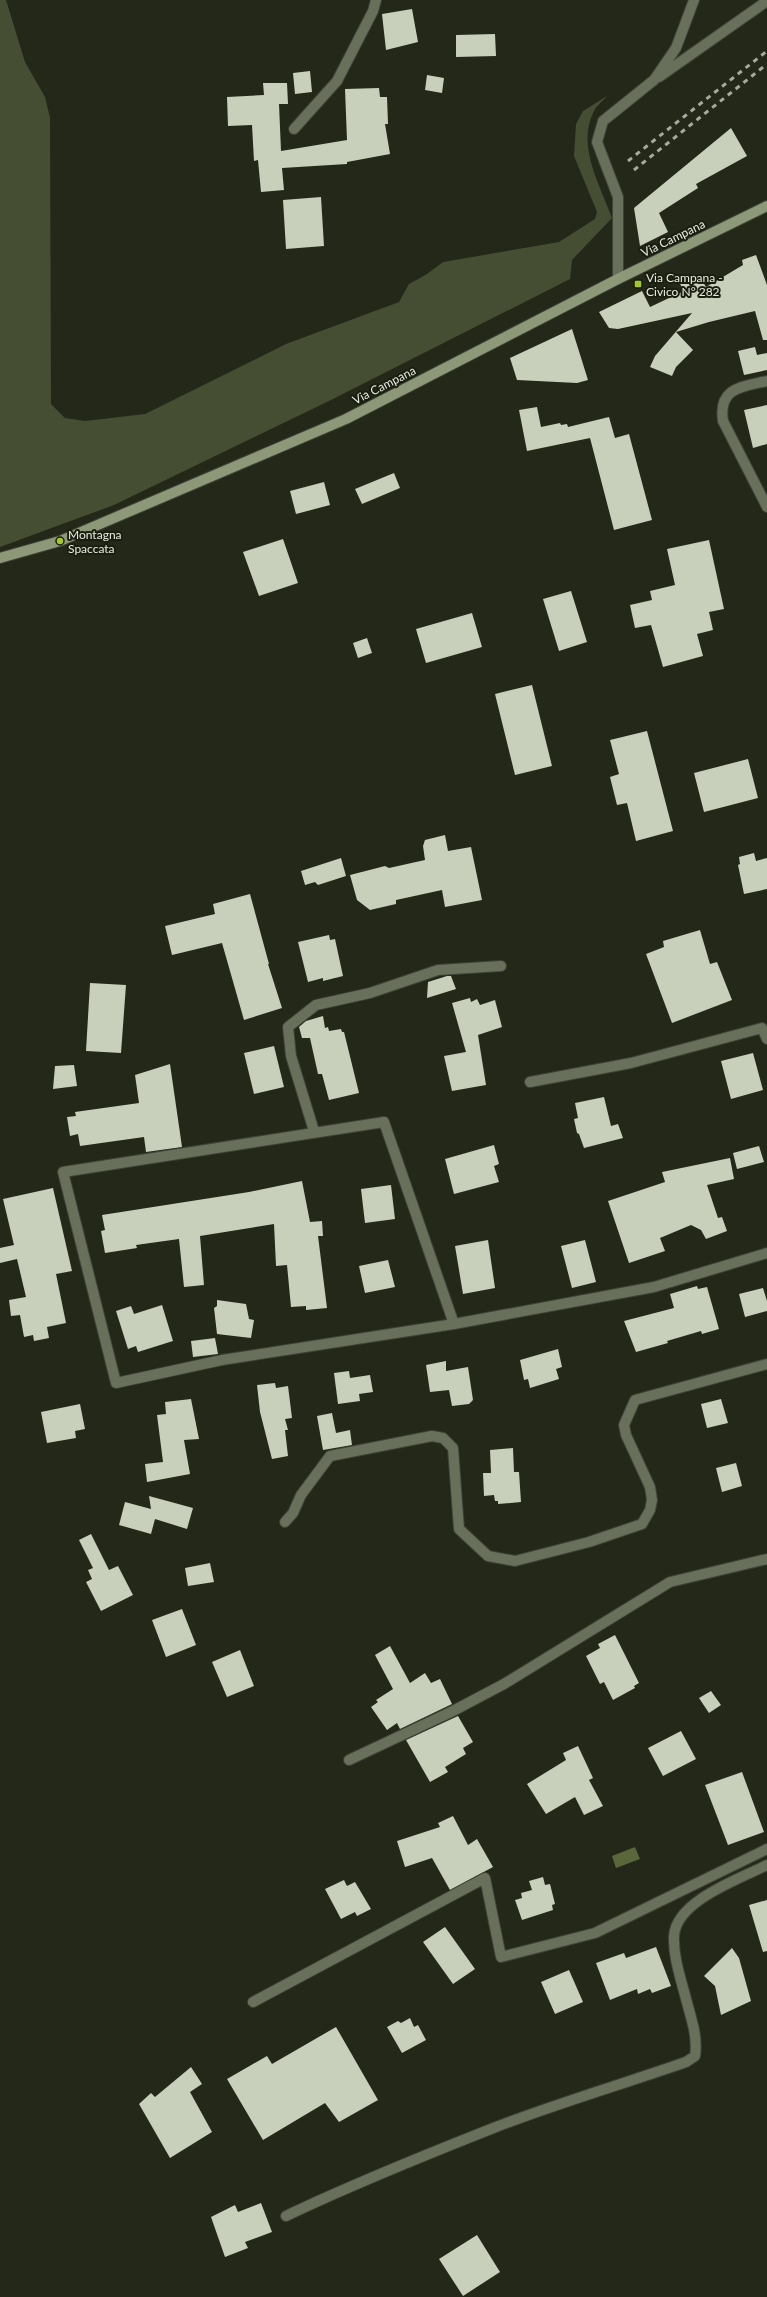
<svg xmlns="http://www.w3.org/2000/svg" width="767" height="2297" viewBox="0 0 767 2297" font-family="Lato,sans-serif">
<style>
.green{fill:#454e33}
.water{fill:#59673a}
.building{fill:#c8d0bc}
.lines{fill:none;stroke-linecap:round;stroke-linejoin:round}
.minor-casing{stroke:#3e4335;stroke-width:12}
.secondary-casing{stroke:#3e4335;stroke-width:12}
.minor{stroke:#686f5b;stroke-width:10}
.secondary{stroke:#8d9879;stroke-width:10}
.rail{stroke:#a6ab9f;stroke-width:3;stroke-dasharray:5 5;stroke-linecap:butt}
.poi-dot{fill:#a1c92a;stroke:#1a1e0f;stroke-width:1.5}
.labels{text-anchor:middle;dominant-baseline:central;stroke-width:4;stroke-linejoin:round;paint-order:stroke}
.street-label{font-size:12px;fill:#e7ebe1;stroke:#1a1e0f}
.poi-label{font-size:12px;fill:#e7ebe1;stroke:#1a1e0f;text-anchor:start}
</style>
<rect width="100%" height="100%" fill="#232819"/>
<path class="green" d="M0 0H6L25 62 45 97 50 118 51 404 65 418 85 421 145 414 286 344 399 302 409 284 427 274 443 262 559 242 595 219 597 212 574 156 576 124 583 111 607 96C603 101 595 107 593 113 577 147 600 185 612 218L572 260 570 279 329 401 114 505 0 547Z"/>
<path class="water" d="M635 1847 640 1859 616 1868 612 1856Z"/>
<path class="building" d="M412 9 418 42 386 50 382 14Z
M495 34 496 56 456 57V35Z
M310 71 312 92 295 94 293 73Z
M427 75 444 78 442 93 425 90Z
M263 83H287L288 104H279L281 151 347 140 345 89 379 88 380 97H387L388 124H385L390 154 347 162V164L282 168 284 190 261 192 258 160 254 161 252 125 228 126 227 97 264 95Z
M731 128 747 156 696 184 698 188 659 213 668 232 640 246 634 208Z
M321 197 324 246 286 249 283 200Z
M756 255 767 285V340H763L755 311 709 322 676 332 693 350 676 367 672 376 650 367 655 356 692 313 618 329 609 328 599 312 642 291 650 307 684 291 679 282 694 274 696 279 700 277 706 287 743 265 742 260Z
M572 329 588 380 577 383 517 380 510 358Z
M755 347 757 355 767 353V370L744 375 738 351Z
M767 405V444L753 448 744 410Z
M537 407 541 427 560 423 561 425 567 424 568 427 609 417 615 438 629 434 652 520 614 530 590 438 527 451 519 410Z
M394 473 400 488 362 504 355 489Z
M324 482 330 505 296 514 290 491Z
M283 539 298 583 259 596 243 552Z
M709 540 724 609 709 612 713 630 697 634 703 656 663 667 651 625 635 628 630 605 652 600 650 591 675 585 667 549Z
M571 591 587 642 559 651 543 599Z
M472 613 482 647 426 663 416 629Z
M367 638 372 653 358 658 353 643Z
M532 685 552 766 515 775 495 694Z
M647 731 673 831 636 841 627 803 617 805 610 777 619 774 610 740Z
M748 759 758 798 704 812 694 773Z
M445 835 448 851 471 847 482 900 445 907 442 890 396 900V904L370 910 357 900 350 875 385 866 389 868 425 860 423 846 425 840Z
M754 853 756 861 767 858V889L744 894 738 865 740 864 739 857Z
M341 858 346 876 318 885 315 882 305 885 301 871Z
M250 894 269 964H268L282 1008 244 1020 222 943 172 955 165 926 215 914 213 904Z
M700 930 710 964 717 962 732 1000 672 1023 646 954 664 947 663 941Z
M329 935 330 940 335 939 343 976 323 981V978L308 982 298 942Z
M447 976H451L456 989 427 998 428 982Z
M90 983 126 985 121 1053 86 1051Z
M470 998 471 1002 477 999 480 1005 495 1000 502 1027 478 1035 486 1085 452 1091 444 1056 466 1052 452 1003Z
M323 1016 325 1028 328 1027 329 1031 341 1029 342 1032H344L359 1093 329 1100 322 1074H318L310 1038H302L299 1027 306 1021Z
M274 1046 284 1087 254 1094 244 1053Z
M753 1053 763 1090 731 1099 721 1061Z
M170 1064 182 1147 146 1152 144 1137 80 1146 78 1134 70 1136 67 1117 76 1116 75 1112 139 1103 135 1075Z
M74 1065 77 1086 53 1089 55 1066Z
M604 1097 611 1126 618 1124 623 1138 584 1148 579 1134 577 1133 574 1119 578 1118 575 1103Z
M494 1145 499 1164 494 1166 499 1182 454 1194 445 1159Z
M759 1146 764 1162 737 1169 733 1153Z
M730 1158 734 1179 707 1185 718 1218 722 1217 727 1231 706 1239 701 1230 691 1225 660 1238 665 1251 629 1263 608 1201 665 1182 662 1172Z
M302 1181 310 1222 322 1221 323 1236H318L327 1308 306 1310V1306L291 1307 287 1265 276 1266 274 1224 200 1236 204 1285 184 1287 179 1239 136 1245 137 1248 105 1253 101 1231 105 1230 102 1215 249 1192Z
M391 1185 395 1219 365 1223 361 1189Z
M53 1188 72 1271 56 1274 66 1323 47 1327 49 1338 34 1341 33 1335 24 1337 20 1315 11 1316 9 1300 26 1297 17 1259 0 1263V1248L14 1245 3 1199Z
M488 1240 495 1288 463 1294 455 1246Z
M585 1240 596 1282 572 1288 561 1246Z
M388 1260 395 1287 365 1293 359 1266Z
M697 1286 698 1289 707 1287 719 1329 702 1334 701 1331 667 1341 668 1343 636 1352 624 1321 674 1308 670 1294Z
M763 1288 767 1301V1311L745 1317 739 1294Z
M217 1300 246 1304 249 1319 254 1320 251 1338 217 1334 214 1308 217 1306Z
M162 1305 173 1341 138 1352 136 1346 128 1349 116 1311 131 1306 134 1314Z
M215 1338 218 1354 193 1357 191 1341Z
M558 1349 562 1367 556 1369 559 1379 530 1388 528 1379 524 1380 520 1360Z
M446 1361V1371L468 1367 473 1400 469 1404 452 1406 449 1390 430 1392 426 1365Z
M349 1371 350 1378 370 1375 373 1392 359 1394 360 1401 338 1404 334 1373Z
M275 1383 276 1388 288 1386 292 1418 285 1419 288 1430H285L288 1456 272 1459 260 1412 257 1385Z
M191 1399 199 1439 184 1440 190 1474 147 1482 145 1464 163 1462 157 1415 166 1414 165 1402Z
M721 1399 728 1423 707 1428 701 1404Z
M80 1404 85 1429 75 1431 76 1438 47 1443 41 1412Z
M332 1413 336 1433 350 1430 352 1445 323 1450 317 1416Z
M513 1448 514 1472H519L521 1502 498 1504V1501H495L494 1495 484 1496 483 1473H491L490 1450Z
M736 1463 742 1486 722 1492 716 1468Z
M149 1496 193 1508 187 1529 155 1519 151 1534 119 1525 125 1502 151 1509Z
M91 1534 109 1570 118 1566 133 1595 101 1611 86 1582 92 1579 88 1570 93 1568 79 1540Z
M210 1563 214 1582 188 1586 185 1568Z
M182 1609 196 1645 166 1657 152 1620Z
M615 1635 639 1683 634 1686 635 1688 613 1700 604 1682 600 1684 586 1656 600 1648 598 1644Z
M390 1646 410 1683 425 1673 431 1683 440 1679 452 1704 400 1729 397 1723 387 1730 371 1707 378 1702 376 1700 393 1689 375 1655Z
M240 1650 254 1686 227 1697 212 1662Z
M711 1691 721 1705 709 1713 699 1698Z
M458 1716 473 1742 463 1748 466 1754 445 1767 448 1772 430 1782 406 1740Z
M681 1731 696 1759 663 1776 648 1748Z
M578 1746 593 1778 589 1780 603 1806 584 1815 575 1797 546 1814 527 1784 566 1760 563 1753Z
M742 1772 764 1832 728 1845 705 1785Z
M453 1816 468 1845 477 1839 493 1867 450 1890 432 1858 405 1867 397 1841 440 1827 438 1823Z
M543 1877 545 1885 550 1884 555 1904 552 1905 553 1910 522 1920 515 1900 522 1898 521 1893 532 1890 529 1881Z
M344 1880 347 1886 355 1882 371 1909 357 1916 355 1912 341 1919 325 1889Z
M767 1900V1951L763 1952 749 1905Z
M445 1927 475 1969 453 1984 423 1942Z
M656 1947 671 1986 652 1993 650 1989 638 1994 637 1989 610 2000 596 1963 624 1953 626 1958Z
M732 1948 739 1958 751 2001 721 2015 715 1986 704 1976Z
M569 1970 583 2002 555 2014 541 1982Z
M410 2018 414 2027 418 2025 426 2040 402 2053 387 2027 398 2021 401 2023Z
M336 2027 378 2100 339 2122 325 2103 263 2140 227 2079 267 2056 272 2064Z
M191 2067 202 2084 190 2092 212 2132 170 2158 139 2104 151 2093 155 2097Z
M261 2203 272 2232 245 2242 248 2248 225 2257 211 2217 235 2205 238 2212Z
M477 2235 500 2272 463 2296 439 2259Z"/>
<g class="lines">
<defs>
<path id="minor" d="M659 77 767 1
M294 129 337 81 373 11 376 0
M618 279V197L597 142 603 121 654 80 676 48 694 0
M767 381C741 387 718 388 723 421L767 507
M530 1082 631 1063 762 1028 767 1039
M314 1131 291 1056 288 1027 316 1005 370 993 438 970 501 966
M454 1324 384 1122 63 1172 116 1383 222 1360 454 1324 654 1287 767 1253
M285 1522 293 1513 301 1495 330 1456 432 1436 443 1438 453 1448 459 1529 488 1556 515 1561 589 1542 642 1524 650 1510 652 1500 650 1487 626 1435 624 1425 635 1400 767 1364
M349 1760 451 1712 504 1684 670 1582 767 1559
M253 2002 485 1878 501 1957 595 1933 767 1849
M286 2216C355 2183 425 2155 496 2127 558 2103 623 2084 686 2062L695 2056C698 2036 691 2018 686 1999 681 1979 673 1957 674 1936 676 1901 739 1879 767 1865"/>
<path id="secondary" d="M0 558 60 541 346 419 618 279 767 206"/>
</defs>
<use href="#minor" class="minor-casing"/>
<use href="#secondary" class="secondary-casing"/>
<use href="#minor" class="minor"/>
<use href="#secondary" class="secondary"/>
<path class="rail" d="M628 161 767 51
M634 170 767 64"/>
</g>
<g class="poi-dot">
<rect x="634" y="280" width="8" height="8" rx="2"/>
<circle cx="60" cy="541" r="4"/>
</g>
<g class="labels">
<g class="street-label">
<text transform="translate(673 238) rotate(-26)">Via Campana</text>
<text transform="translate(384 385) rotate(-27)">Via Campana</text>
</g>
<g class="poi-label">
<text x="646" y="277">Via Campana -<tspan x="646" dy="14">Civico N° 282</tspan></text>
<text x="68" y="534">Montagna<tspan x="68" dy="14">Spaccata</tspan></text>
</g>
</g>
</svg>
